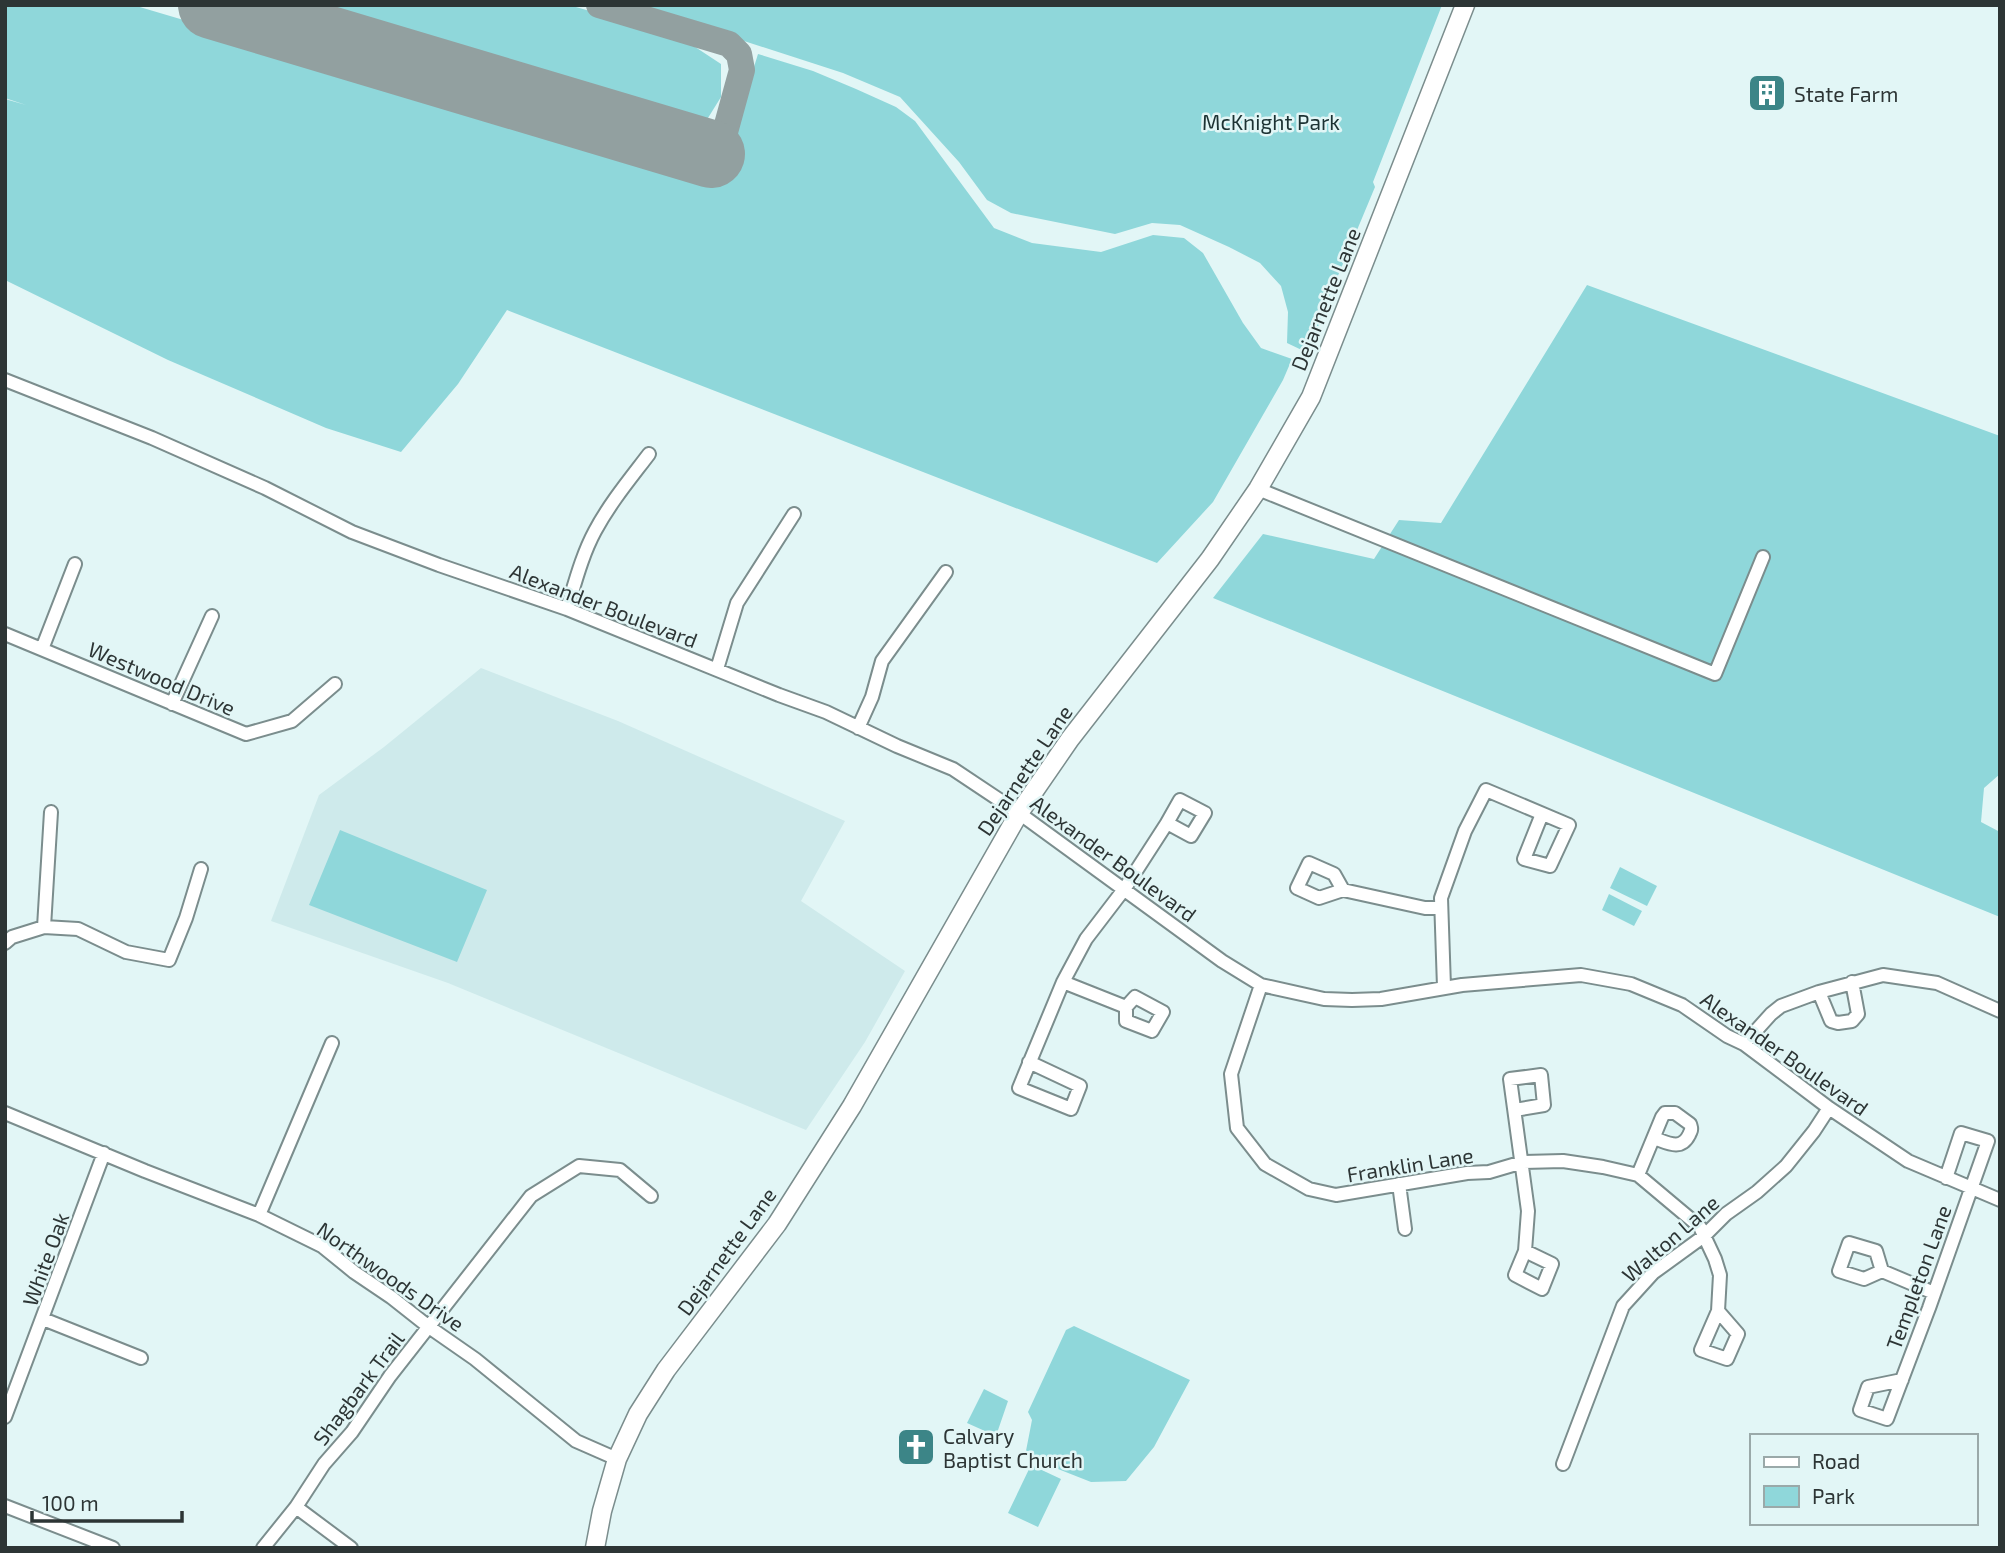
<svg xmlns="http://www.w3.org/2000/svg" width="2005" height="1553" viewBox="0 0 2005 1553" font-family="'Exo 2',sans-serif">
<style>
.built{fill:#ceeaeb}
.green{fill:#8fd7da}
.lines{fill:none;stroke-linecap:round;stroke-linejoin:round}
.taxiway{stroke:#92a0a0;stroke-width:26}
.runway{stroke:#92a0a0;stroke-width:68}
.street-casing{stroke:#7b8d8d;stroke-width:16}
.secondary-casing{stroke:#7b8d8d;stroke-width:21}
.street{stroke:#fff;stroke-width:12}
.secondary{stroke:#fff;stroke-width:18}
.labels{text-anchor:middle;dominant-baseline:central;stroke-width:5;stroke-linejoin:round;paint-order:stroke}
.poi-label{font-size:21px;fill:#2d3535;stroke:#e2f6f6;text-anchor:start}
.park-label{font-size:21px;fill:#1c3233;stroke:#e2f6f6}
.street-label{font-size:21px;fill:#2d3535;stroke:#e2f6f6}
</style>
<rect width="100%" height="100%" fill="#e2f6f6"/>
<path class="built" d="M481 668 618 721 845 821 801 901 905 971 865 1042 806 1130 448 983 271 921 319 795 384 747Z"/>
<path class="green" d="M5 5H133L719 179 758 54 813 71 856 89 896 107 915 121 994 228 1032 243 1101 252 1153 235 1184 238 1203 253 1243 323 1261 348 1292 359 1283 380 1213 502 1157 563 507 310 458 384 401 452 326 428 168 360 5 280V99L26 105 5 98Z
M295 5H569L680 37 721 64V97L703 126Z
M633 5H1442L1373 182 1375 187 1332 290 1308 353 1287 343 1288 312 1281 286 1260 263 1229 247 1180 225 1152 223 1115 234 1011 213 987 200 959 162 900 97 843 73Z
M1587 285 2000 436V774L1984 788 1981 822 2000 832V917L1213 598 1263 534 1374 559 1399 520 1441 523Z
M340 830 487 890 457 962 309 905Z
M1620 867 1657 886 1647 906 1610 888Z
M1609 894 1642 911 1634 926 1602 910Z
M1074 1326 1190 1380 1154 1447 1126 1481 1091 1482 1025 1456 1032 1420 1028 1412 1066 1330Z
M984 1389 1008 1401 996 1436 967 1423Z
M1031 1465 1061 1479 1038 1527 1008 1513Z"/>
<g class="lines">
<path class="taxiway" d="M599 5 729 44 739 54 742 70 725 132 711 154"/>
<path class="runway" d="M212 5 711 154"/>
<defs>
<path id="street" d="M5 380 152 438 265 488 352 532 439 565 567 609 779 695 826 712 897 746 953 769 1019 813 1222 961 1261 985 1324 999 1352 1000 1381 999 1462 985 1581 975 1631 984 1682 1005 1727 1036 1744 1044 1829 1108 1908 1161 2000 1200
M1258 489 1715 674 1763 557
M567 609C575 583 582 555 595 531 610 503 630 479 649 454
M5 634 246 734 292 721 335 684
M42 649 75 564
M717 669 737 603 794 514
M172 704 212 616
M858 728 872 697 882 661 946 572
M1343 890 1334 874 1309 863 1297 888 1319 898 1343 890 1425 908H1440
M44 927 51 812
M5 943 12 937 44 927 78 929 126 952 169 960 186 918 201 869
M1063 982 1126 1007V1021L1152 1031 1163 1012 1135 997 1126 1007
M1261 985 1231 1074 1237 1128 1265 1164 1309 1189 1336 1195 1467 1173 1489 1172 1523 1162 1563 1161 1603 1167 1638 1175 1700 1227 1715 1259 1720 1275 1718 1311 1701 1350 1727 1359 1738 1334 1718 1311
M1444 987 1441 898 1465 831 1486 790 1569 825 1550 866 1524 859 1542 814
M1819 992 1831 1021 1838 1023 1852 1021 1858 1014 1852 982
M1744 1044 1771 1014 1781 1006 1819 992 1883 975 1937 983 2000 1011
M1029 1062 1080 1086 1071 1109 1019 1088 1063 982 1086 939 1125 888 1167 823 1191 836 1205 813 1180 800 1167 823
M1515 1110 1544 1105 1541 1075 1510 1079 1528 1211 1525 1251 1515 1275 1542 1289 1552 1264 1525 1251
M5 1113 145 1171 259 1215 322 1246 354 1272 391 1297 429 1327 475 1359 576 1441 617 1459
M1638 1175 1662 1117 1665 1113H1675L1690 1124C1692 1131 1692 1128 1689 1135 1681 1151 1668 1143 1654 1138
M1399 1184 1405 1229
M259 1215 332 1043
M1882 1271 1876 1251 1849 1243 1839 1271 1864 1279 1882 1271 1934 1293
M43 1319 141 1358
M1902 1380 1868 1387 1860 1410 1887 1419 1929 1308 1988 1141 1961 1133 1946 1178
M5 1417 104 1153
M1563 1464 1623 1306 1653 1273 1704 1236 1726 1214 1757 1192 1786 1166 1814 1131 1829 1108
M5 1506 113 1548
M296 1507 351 1548
M263 1548 296 1507 324 1464 352 1432 390 1376 531 1196 579 1166 620 1170 651 1196"/>
<path id="secondary" d="M595 1548 602 1511 617 1459 638 1414 666 1370 777 1224 852 1106 1019 813 1070 739 1210 559 1258 489 1311 397 1465 5"/>
</defs>
<use href="#street" class="street-casing"/>
<use href="#secondary" class="secondary-casing"/>
<use href="#street" class="street"/>
<use href="#secondary" class="secondary"/>
</g>
<defs>
<symbol id="building-square" viewBox="-11 -11 22 22"><rect x="-9" y="-9" width="18" height="18" rx="4" fill="#3c8587" stroke="#e2f6f6"/><path d="M-4-6H4V6H1V3H-1V6H-4ZM-2.5-4.3h1.7v1.8h-1.7ZM.8-4.3h1.7v1.8H.8ZM-2.5-1h1.7V.8h-1.7ZM.8-1h1.7V.8H.8Z" fill="#fff"/></symbol>
<symbol id="church-square" viewBox="-11 -11 22 22"><rect x="-9" y="-9" width="18" height="18" rx="4" fill="#3c8587" stroke="#e2f6f6"/><path d="M-1.2-6h2.4v3.5h3.3v2.4h-3.3V6h-2.4V-.1h-3.3v-2.4h3.3Z" fill="#fff"/></symbol>
</defs>
<g fill-rule="evenodd">
<use href="#building-square" x="1745" y="71" width="44" height="44"/>
<use href="#church-square" x="894" y="1425" width="44" height="44"/>
</g>
<g class="labels">
<g class="poi-label">
<text x="1794" y="93">State Farm</text>
<text x="943" y="1435">Calvary<tspan x="943" dy="24">Baptist Church</tspan></text>
</g>
<g class="park-label">
<text x="1271" y="121">McKnight Park</text>
</g>
<g class="street-label">
<text transform="translate(1325 299) rotate(-68)">Dejarnette Lane</text>
<text transform="translate(604 605) rotate(21)">Alexander Boulevard</text>
<text transform="translate(162 678) rotate(23)">Westwood Drive</text>
<text transform="translate(1024 770) rotate(-56)">Dejarnette Lane</text>
<text transform="translate(1114 858) rotate(36)">Alexander Boulevard</text>
<text transform="translate(1785 1053) rotate(35)">Alexander Boulevard</text>
<text transform="translate(1410 1164) rotate(-9)">Franklin Lane</text>
<text transform="translate(1670 1238) rotate(-41)">Walton Lane</text>
<text transform="translate(726 1251) rotate(-54)">Dejarnette Lane</text>
<text transform="translate(45 1259) rotate(-70)">White Oak</text>
<text transform="translate(391 1276) rotate(35)">Northwoods Drive</text>
<text transform="translate(1918 1277) rotate(-70)">Templeton Lane</text>
<text transform="translate(358 1388) rotate(-53)">Shagbark Trail</text>
</g>
</g>
<rect width="2005" height="1553" fill="none" stroke="#2d3535" stroke-width="14"/>
<rect x="1750" y="1434" width="228" height="91" fill="#e2f6f6" stroke="#9aa9a9" stroke-width="2"/>
<rect x="1764" y="1457" width="35" height="10" fill="#ffffff" stroke="#9aa9a9" stroke-width="2"/>
<text x="1812" y="1469" font-size="21" fill="#2d3535">Road</text>
<rect x="1764" y="1486" width="35" height="21" fill="#8fd7da" stroke="#9aa9a9" stroke-width="2"/>
<text x="1812" y="1504" font-size="21" fill="#2d3535">Park</text>
<path d="M32 1511v10h150v-10" fill="none" stroke="#2d3535" stroke-width="3.5"/>
<text x="42" y="1511" font-size="21" fill="#2d3535" stroke="#e2f6f6" stroke-width="5" paint-order="stroke">100 m</text>
</svg>
